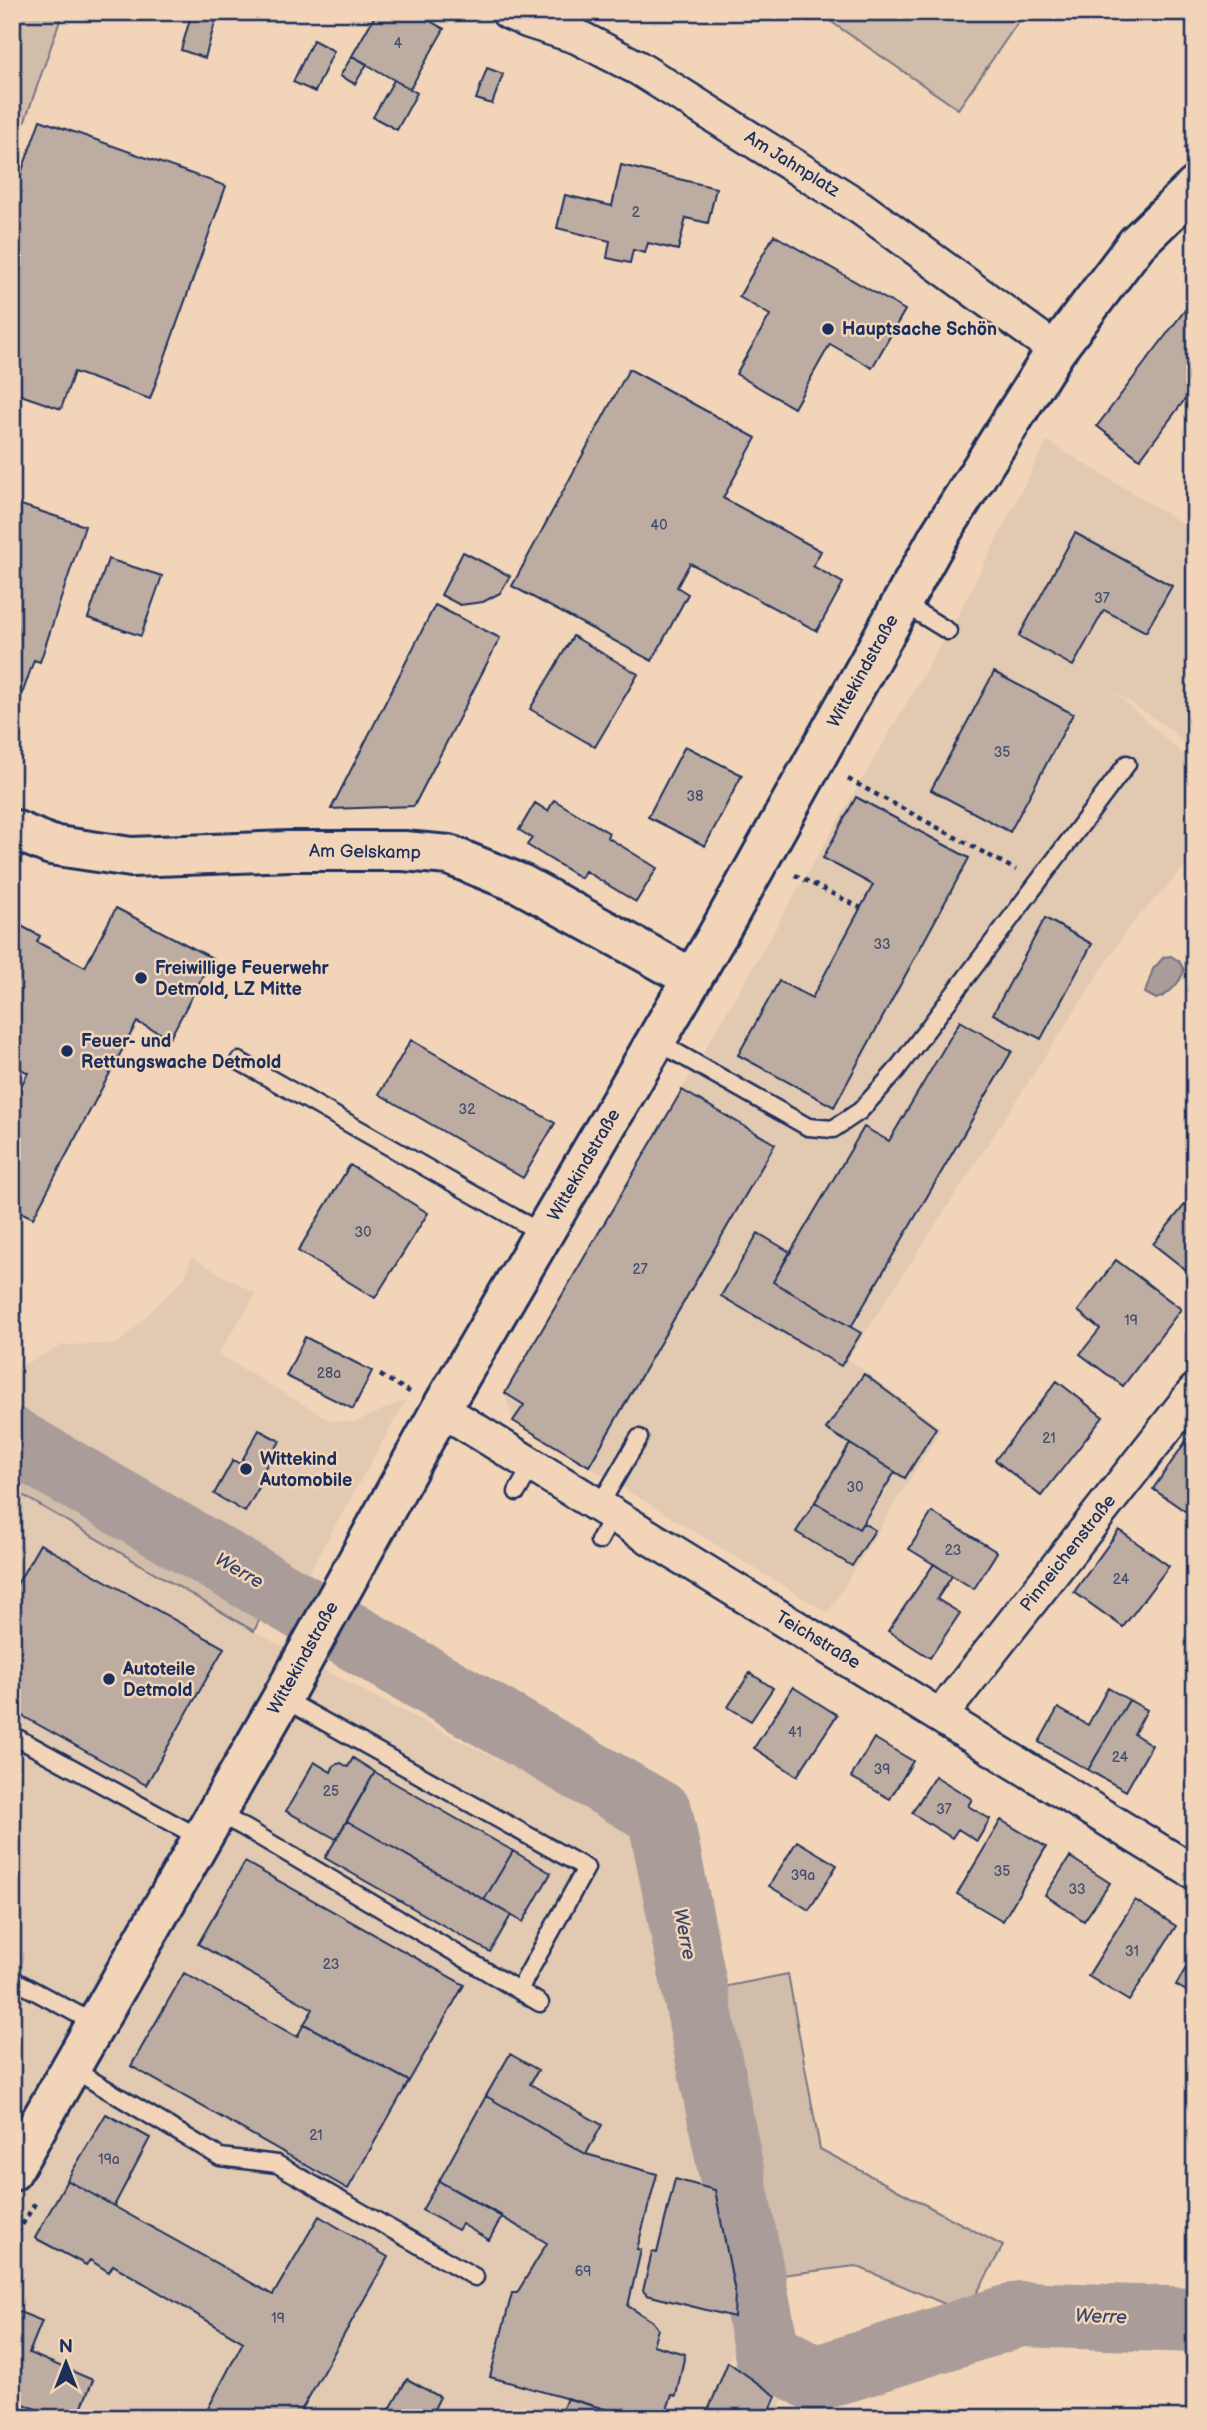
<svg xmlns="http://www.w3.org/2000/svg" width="1207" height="2430" viewBox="0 0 1207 2430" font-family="'Balsamiq Sans',sans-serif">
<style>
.built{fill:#e2c9b1}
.green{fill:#d2bdab;stroke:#767684;stroke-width:2}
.water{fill:#a99c99;stroke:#707081;stroke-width:2}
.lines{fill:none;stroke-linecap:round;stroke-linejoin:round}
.river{stroke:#a99c99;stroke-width:66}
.building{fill:#bdaca2;stroke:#1b2f5e;stroke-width:2}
.service-casing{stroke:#1b2f5e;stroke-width:21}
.minor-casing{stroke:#1b2f5e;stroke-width:38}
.tertiary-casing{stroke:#1b2f5e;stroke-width:44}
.path{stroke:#1b2f5e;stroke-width:4.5;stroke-dasharray:5 5;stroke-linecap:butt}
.service{stroke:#f2d5b8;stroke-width:16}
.minor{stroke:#f2d5b8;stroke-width:33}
.tertiary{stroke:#f2d5b8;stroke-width:38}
.poi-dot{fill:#1b2f5e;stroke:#f2d5b8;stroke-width:2.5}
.labels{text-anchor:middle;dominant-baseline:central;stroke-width:5;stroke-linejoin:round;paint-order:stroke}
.number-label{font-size:14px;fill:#444e6f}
.street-label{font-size:18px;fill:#1b2f5e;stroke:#f2d5b8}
.poi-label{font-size:18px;font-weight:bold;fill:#1b2f5e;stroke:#f2d5b8;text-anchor:start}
.water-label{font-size:19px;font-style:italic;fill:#37456a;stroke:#f2d5b8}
</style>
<rect width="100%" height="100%" fill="#f2d5b8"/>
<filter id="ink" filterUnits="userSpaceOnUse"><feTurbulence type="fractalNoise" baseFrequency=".0143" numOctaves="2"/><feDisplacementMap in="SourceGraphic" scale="14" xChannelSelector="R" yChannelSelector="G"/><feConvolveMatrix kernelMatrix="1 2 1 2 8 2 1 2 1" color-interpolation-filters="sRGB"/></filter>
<g filter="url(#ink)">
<path class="built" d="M1047 441 1195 531V756L1169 728 1113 691 1195 765V855L1128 929 848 1359 941 1428 828 1613 513 1421 505 1393 959 613Z
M191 1257 256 1294 218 1354 331 1421 355 1422 406 1400 303 1583 171 1495 12 1410V1372L15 1369 63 1345 118 1344 185 1278Z
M12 1489 254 1631 362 1690 637 1831 649 1851 661 1929 686 2033 683 2074 703 2106 736 2261 745 2334 728 2362 788 2389 775 2418H12Z"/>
<path class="green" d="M12 12H63L12 158Z
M817 12H1025L958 109Z
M12 1410 171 1495 283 1571 254 1631 12 1489Z
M788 1974 820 2149 1003 2246 966 2313 856 2266 782 2275 773 2221 752 2164 744 2069 718 1988Z"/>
<path class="water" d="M1171 956 1179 961 1184 970C1181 982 1168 996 1156 999L1145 993 1153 969 1164 957Z"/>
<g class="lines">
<path class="river" d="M12 1440 660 1814 767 2352 815 2379 1020 2314 1195 2320"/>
</g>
<path class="building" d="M192 12H218L205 58 181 50Z
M377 12H414L444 29 410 89 352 56Z
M313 40 334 51 315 92 293 82Z
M352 56 367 64 355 84 340 76Z
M487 68 503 74 492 104 476 99Z
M394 80 417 93 397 130 373 117Z
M40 120 226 186 150 399 74 372 61 409 12 392V199Z
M621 165 716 188 708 223 686 218 678 250 648 243 645 253 633 250 630 263 607 258 610 241 557 228 565 195 612 206Z
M774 235 905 310 872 368 830 344 794 408 736 374 770 315 739 297Z
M1185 310 1195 317V386L1140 459 1097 426Z
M629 369 756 438 723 498 821 551 813 566 843 583 817 631 690 563 677 587 688 594 652 661 512 586Z
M12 502 85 526 40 662 34 660 12 723Z
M1075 533 1172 586 1146 632 1104 610 1073 666 1019 636Z
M463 552 510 576 500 593 483 602 460 605 441 595Z
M108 559 162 576 141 636 88 618Z
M435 605 500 638 414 806 331 809Z
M573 636 638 674 595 747 530 709Z
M994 672 1073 714 1010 832 931 790Z
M685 746 742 775 705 846 648 817Z
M856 797 969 858 834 1107 738 1055 779 981 812 998 873 885 823 858Z
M554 800 609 833 607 837 657 868 636 902 585 871 581 878 527 845 532 838 519 830 535 803 548 811Z
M116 908 212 958 170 1038 137 1022 33 1218 12 1208V1103L28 1073 12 1064V921L40 936 37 942 85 967Z
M1045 918 1092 944 1041 1039 993 1014Z
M960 1021 1012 1051 851 1327 773 1282 864 1127 889 1141Z
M411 1040 555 1123 523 1178 379 1094Z
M682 1090 775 1144 589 1466 513 1421 524 1405 505 1393Z
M350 1165 428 1213 375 1298 298 1251Z
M1195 1192V1277L1153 1244Z
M758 1233 790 1252 773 1282 861 1333 841 1366 721 1296Z
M1116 1260 1181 1309 1123 1386 1080 1354 1100 1329 1078 1311Z
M305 1337 372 1371 353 1409 286 1376Z
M864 1374 936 1428 905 1478 826 1429Z
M1057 1381 1103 1417 1041 1496 995 1460Z
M1195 1428V1518L1153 1489Z
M259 1430 280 1441 261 1475 265 1477 245 1512 214 1494 233 1460 240 1464Z
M850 1444 895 1472 859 1529 815 1502Z
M815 1502 859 1529 863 1523 875 1530 852 1566 796 1532Z
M932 1512 997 1552 974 1589 909 1549Z
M1119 1530 1169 1566 1123 1627 1074 1592Z
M40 1544 224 1648 146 1785 12 1710V1593Z
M934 1564 952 1576 937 1599 960 1613 930 1658 888 1631Z
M750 1673 773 1688 751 1721 728 1707Z
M793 1687 837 1715 797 1776 754 1748Z
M1108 1688 1129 1700 1088 1770 1039 1742 1058 1708 1088 1725Z
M1129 1700 1147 1710 1134 1734 1152 1745 1126 1791 1088 1770Z
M874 1738 913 1761 890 1799 851 1777Z
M353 1758 375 1772 336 1839 286 1811 314 1762 331 1772 334 1765 341 1763 348 1767Z
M375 1772 513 1851 484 1900 347 1821Z
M935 1776 972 1799 968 1806 990 1819 977 1841 958 1829 952 1838 912 1813Z
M1001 1820 1046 1847 1003 1921 957 1894Z
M347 1821 511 1915 490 1952 325 1858Z
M797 1841 837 1865 809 1910 769 1886Z
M513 1851 551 1873 523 1922 484 1900Z
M1070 1857 1110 1883 1084 1921 1045 1895Z
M245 1862 464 1985 409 2081 304 2024 313 2009 198 1944Z
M1135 1900 1176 1926 1129 2001 1088 1976Z
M1195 1953V1996L1176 1985Z
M184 1973 297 2037 304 2024 409 2081 348 2189 131 2066Z
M510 2054 538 2070 530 2084 602 2125 586 2154 486 2096Z
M486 2096 586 2154 657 2174 637 2249 641 2250 628 2306 652 2321 658 2329 653 2345 685 2354 676 2396 672 2395 664 2418H613L615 2412 490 2377 512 2293H517L547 2243 439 2181Z
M106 2114 150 2138 114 2206 67 2180Z
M675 2179 715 2190 735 2292 734 2317 647 2295 643 2291 652 2252 657 2253Z
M67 2180 273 2295 319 2216 388 2257 297 2418H203L243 2342 113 2265 109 2272 90 2260 86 2265 35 2238Z
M439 2181 502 2216 489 2240 462 2224 458 2230 422 2210Z
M12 2309 42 2321 29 2353 93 2380 77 2418H57L12 2399Z
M728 2362 776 2396 767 2418H705Z
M407 2379 440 2397 434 2409 444 2414 442 2418H385Z
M567 2398 615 2412 613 2418H559Z"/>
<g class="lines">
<defs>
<path id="service" d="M901 602 948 631
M656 1041 808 1127 833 1129 860 1111 895 1072 1127 764
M239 1061 543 1234
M517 1492 532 1465
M599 1506 639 1438
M599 1541 613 1515
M282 1698 586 1868 519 1990
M12 1735 200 1838
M215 1812 245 1828 540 2003
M12 1979 96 2024
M71 2068 220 2157 277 2164 475 2277"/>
<path id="minor" d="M508 12 528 21 578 37 638 68 861 208 1056 350
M441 1409 1195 1873
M941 1715 1195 1391"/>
<path id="tertiary" d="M12 829 51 845 131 857 289 851H404L449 855 521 884 692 978
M12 2171 282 1698 441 1409 717 936 939 536 1056 350 1137 243 1195 187"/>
</defs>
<use href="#service" class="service-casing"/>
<use href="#minor" class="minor-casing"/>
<use href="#tertiary" class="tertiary-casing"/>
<path class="path" d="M1185 150 1195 141
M848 779 1016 870
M795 875 861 908
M380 1375 410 1392
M12 2242 37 2200"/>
<use href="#service" class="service"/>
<use href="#minor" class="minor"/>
<use href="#tertiary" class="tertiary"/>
</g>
</g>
<g class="poi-dot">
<circle cx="828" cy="329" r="7"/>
<circle cx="141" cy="978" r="7"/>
<circle cx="67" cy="1051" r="7"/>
<circle cx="246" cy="1469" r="7"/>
<circle cx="109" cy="1679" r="7"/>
</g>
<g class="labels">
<g class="number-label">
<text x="398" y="43">4</text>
<text x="636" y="212">2</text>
<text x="659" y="525">40</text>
<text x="1102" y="598">37</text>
<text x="1002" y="752">35</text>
<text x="695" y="796">38</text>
<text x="882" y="944">33</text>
<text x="467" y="1109">32</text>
<text x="363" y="1232">30</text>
<text x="640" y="1269">27</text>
<text x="1131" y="1320">19</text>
<text x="329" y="1373">28a</text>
<text x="1049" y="1438">21</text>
<text x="855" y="1487">30</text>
<text x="953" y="1550">23</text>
<text x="1121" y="1579">24</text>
<text x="795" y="1732">41</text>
<text x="1120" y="1757">24</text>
<text x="882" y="1769">39</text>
<text x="331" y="1791">25</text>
<text x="944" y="1809">37</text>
<text x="1002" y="1871">35</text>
<text x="803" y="1875">39a</text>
<text x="1077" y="1889">33</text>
<text x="1132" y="1951">31</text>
<text x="331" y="1964">23</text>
<text x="316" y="2135">21</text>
<text x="109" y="2159">19a</text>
<text x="583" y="2271">69</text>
<text x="278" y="2318">19</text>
</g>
<g class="street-label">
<text transform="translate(792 164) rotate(32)">Am Jahnplatz</text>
<text transform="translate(863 671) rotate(-61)">Wittekindstraße</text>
<text transform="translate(365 852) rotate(1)">Am Gelskamp</text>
<text transform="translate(584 1165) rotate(-60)">Wittekindstraße</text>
<text transform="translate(1068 1553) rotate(-52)">Pinneichenstraße</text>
<text transform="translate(818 1640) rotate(31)">Teichstraße</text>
<text transform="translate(303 1658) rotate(-61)">Wittekindstraße</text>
</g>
<g class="poi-label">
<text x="842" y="329">Hauptsache Schön</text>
<text x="155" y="968">Freiwillige Feuerwehr<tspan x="155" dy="21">Detmold, LZ Mitte</tspan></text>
<text x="81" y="1041">Feuer- und<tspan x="81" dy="21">Rettungswache Detmold</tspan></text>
<text x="260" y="1459">Wittekind<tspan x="260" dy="21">Automobile</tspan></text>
<text x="123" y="1669">Autoteile<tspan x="123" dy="21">Detmold</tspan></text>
</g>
<g class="water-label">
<text transform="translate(239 1571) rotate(30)">Werre</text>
<text transform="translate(684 1934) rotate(79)">Werre</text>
<text transform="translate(1101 2317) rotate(2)">Werre</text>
</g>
</g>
<rect width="1207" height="2430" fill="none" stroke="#f2d5b8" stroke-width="42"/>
<rect x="21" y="21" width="1165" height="2388" fill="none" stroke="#1b2f5e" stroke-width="2.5" filter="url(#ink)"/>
<g transform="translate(66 2363)" stroke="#f2d5b8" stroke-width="5" paint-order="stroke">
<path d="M0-5L12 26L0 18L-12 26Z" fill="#1b2f5e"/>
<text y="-10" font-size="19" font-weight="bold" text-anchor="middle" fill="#1b2f5e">N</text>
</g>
</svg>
